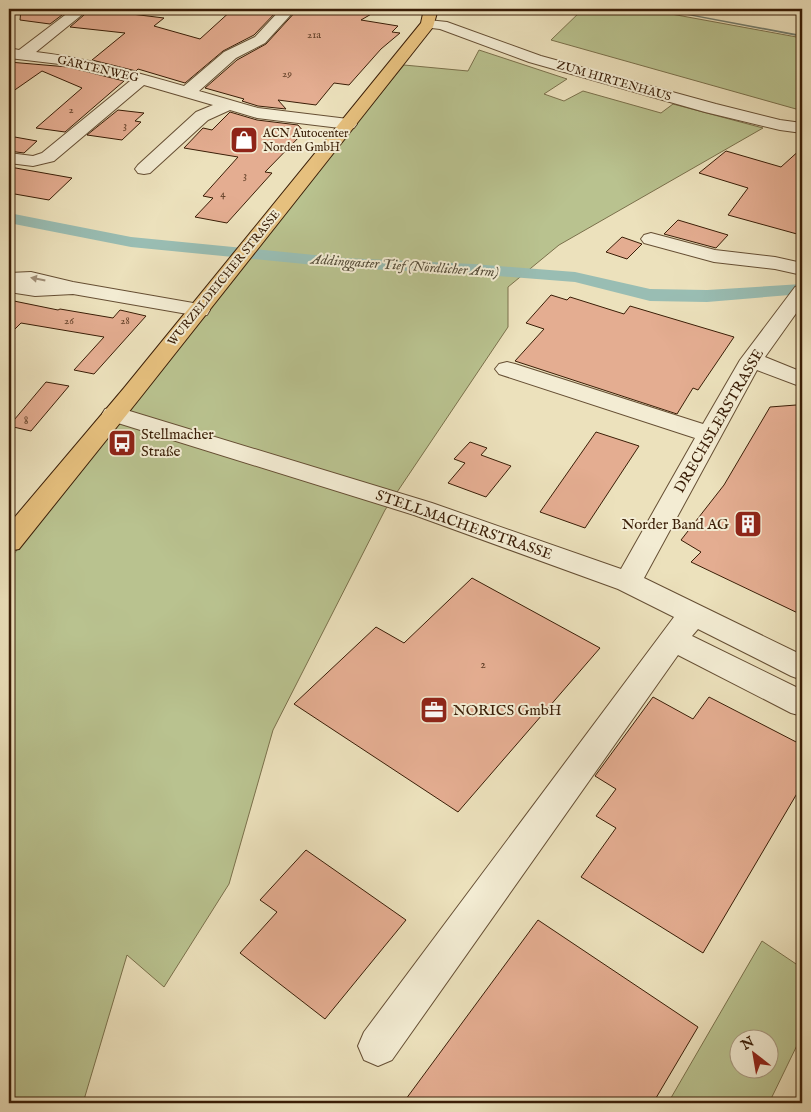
<svg xmlns="http://www.w3.org/2000/svg" width="811" height="1112" viewBox="0 0 811 1112" font-family="'IM FELL English',serif">
<style>
.green{fill:#b9c28f;stroke:#7a704b;fill-rule:evenodd}
.lines{fill:none;stroke-linecap:round;stroke-linejoin:round}
.stream{fill:#737d6e;fill-rule:evenodd}
.canal{fill:#99bdb3;fill-rule:evenodd}
.building{fill:#e4ad91;stroke:#3a1e07}
.minor-casing{stroke:#664f34;stroke-width:2}
.major-casing{stroke:#3a1e07;stroke-width:2}
.minor{fill:#f3ecd3;fill-rule:evenodd}
.major{fill:#e6c07e;fill-rule:evenodd}
.oneway{fill:#a08f77}
.labels{text-anchor:middle;dominant-baseline:central;stroke-width:4;stroke-linejoin:round;paint-order:stroke}
.far-number-label{font-size:11px;fill:#64422a}
.far-street-label{font-size:12px;fill:#3a1e07;stroke:#f3ecd3}
.far-poi-label{font-size:12px;fill:#3a1e07;stroke:#f3ecd3;text-anchor:start}
.number-label{font-size:12px;fill:#64422a}
.far-water-label{font-size:14px;font-style:italic;fill:#564e3b;stroke:#f3ecd3}
.street-label{font-size:15px;fill:#3a1e07;stroke:#f3ecd3}
.poi-label{font-size:15px;fill:#3a1e07;stroke:#f3ecd3;text-anchor:start}
</style>
<rect width="100%" height="100%" fill="#ece1bc"/>
<filter id="stains"><feTurbulence type="fractalNoise" baseFrequency=".004" numOctaves="4"/><feColorMatrix values="0 0 0 0 .2 0 0 0 0 .09 0 0 0 0 .02 0 0 0 .5 -.17"/></filter>
<radialGradient id="worn" r=".72"><stop offset=".6" stop-color="#630" stop-opacity="0"/><stop offset="1" stop-color="#630" stop-opacity=".3"/></radialGradient>
<path class="green" d="M583 9H644L802 38V105L796 109 551 40Z
M479 50 567 79 544 94 564 101 583 91 661 113 673 104 763 128 559 245 508 287V327L385 510 273 730 229 884 164 987 127 955 83 1103H9V560L166 365 260 242 404 65 468 71Z
M762 941 802 968V1035L769 1103H668ZM738 1040H768V1070H738Z"/>
<g class="lines">
<path class="stream" d="M656 9H662L802 35V37Z"/>
<path class="canal" d="M9 213 131 237 345 258 473 264 575 272 650 289 707 290 802 284V294L707 302 650 301 575 282 473 274 345 268 131 247 9 223Z"/>
</g>
<path class="building" d="M21 9H70L50 24 20 20Z
M91 9 164 18 154 26 200 39 233 9H279L254 35 223 51 185 83 138 69 136 71 92 60 125 33 70 27Z
M298 9H380L361 20 398 26 392 32 400 33 381 49 349 85 334 83 316 105 278 100 286 109 258 106 242 101 244 99 205 88 237 60 266 44Z
M9 62 68 67 124 81 65 132 36 128 82 88 42 71 9 94Z
M118 110 144 113 135 121 141 122 122 140 87 135Z
M230 112 257 120 298 125 304 132 265 172 272 173 227 223 195 217 213 198 203 196 238 157 184 148 203 128 212 130Z
M9 136 37 141 24 153 9 151Z
M802 148V226L797 234 728 215 748 188 699 173 726 151 781 167Z
M9 165H12L10 167 72 178 49 200 9 193Z
M678 220 728 235 716 248 664 234Z
M622 237 642 244 627 259 606 252Z
M551 295 567 300 570 297 624 314 630 306 734 337 698 390 693 388 677 414 515 361 544 329 526 323Z
M9 300 58 310 60 309 113 318 120 310 146 316 94 374 74 370 104 337 21 323 9 335Z
M46 382 69 386 31 431 9 426Z
M796 405 802 409V615L691 562 701 552 681 540 724 485 770 407Z
M596 432 639 446 585 528 540 512Z
M470 442 487 448 481 455 511 466 486 497 448 483 465 463 454 459Z
M472 578 600 648 458 812 294 704 376 627 404 643Z
M653 697 693 719 709 697 802 745V785L703 953 581 877 616 828 596 816 616 789 595 776Z
M306 850 406 920 325 1019 240 953 277 912 260 900Z
M538 920 698 1027 653 1103H403Z"/>
<g class="lines">
<defs>
<path id="minor" d="M73 9H89L36 52C87 58 135 72 184 86L224 52 255 37 281 9H296L265 43 236 58 199 91 258 108 348 119 354 120 357 124 354 128 348 129 257 118 230 110 208 120 150 173 144 174 138 173 135 169 138 165 196 112 213 105 144 85 54 161 33 166 9 163V153L33 156 42 153 130 81 68 65 9 58V48L19 50Z
M428 20 447 22 541 56 716 104 780 120 802 123V133L780 130 705 112 529 62 440 29 423 27 421 24 423 21Z
M651 233 715 250 775 257 802 263V275L775 269 714 262 644 243 641 239 644 235Z
M31 272 73 282 199 304 207 305 210 310 207 315 199 316 73 294 35 296 9 292V273Z
M802 285V305L765 357 802 372V387L757 370 644 578 802 655V680L791 676 698 629 692 636 802 690V716L791 713 678 655 392 1060 378 1066 364 1060 358 1046 364 1032 674 617 618 589 414 515 105 419 102 414 105 409 114 407 123 409 432 503 621 569 695 438 499 374 495 369 499 364 507 362 515 364 703 424 740 360 795 287Z"/>
<path id="major" d="M424 9H438L433 27 140 398 19 549 9 551V524L124 388 421 23Z"/>
</defs>
<use href="#minor" class="minor-casing"/>
<use href="#major" class="major-casing"/>
<use href="#minor" class="minor"/>
<use href="#major" class="major"/>
</g>
<defs><path id="oneway-solid" d="M-6-.8H1V-3.2L6.5 0L1 3.2V.8H-6Z" transform="scale(1.25)"/></defs>
<use class="oneway" href="#oneway-solid" transform="translate(38 279) rotate(-169)"/>
<defs>
<symbol id="shop-square" viewBox="-11 -11 22 22"><rect x="-9" y="-9" width="18" height="18" rx="4" fill="#8f2418" stroke="#f3ecd3"/><path d="M-5-2.5h2.3a2.7 3.5 0 0 1 5.4 0H5L5.5 6h-11ZM-1.5-2.5h3a1.5 2.3 0 0 0-3 0Z" fill="#fff"/></symbol>
<symbol id="bus-square" viewBox="-11 -11 22 22"><rect x="-9" y="-9" width="18" height="18" rx="4" fill="#8f2418" stroke="#f3ecd3"/><path d="M-5-6H5V4H4V6H2V4H-2V6H-4V4H-5ZM-3.5-4V0h7V-4ZM-3.5 1.2v1.5H-2V1.2ZM2 1.2v1.5H3.5V1.2Z" fill="#fff"/></symbol>
<symbol id="building-square" viewBox="-11 -11 22 22"><rect x="-9" y="-9" width="18" height="18" rx="4" fill="#8f2418" stroke="#f3ecd3"/><path d="M-4-6H4V6H1V3H-1V6H-4ZM-2.5-4.3h1.7v1.8h-1.7ZM.8-4.3h1.7v1.8H.8ZM-2.5-1h1.7V.8h-1.7ZM.8-1h1.7V.8H.8Z" fill="#fff"/></symbol>
<symbol id="office-square" viewBox="-11 -11 22 22"><rect x="-9" y="-9" width="18" height="18" rx="4" fill="#8f2418" stroke="#f3ecd3"/><path d="M-6-3h4V-5.5h4V-3h4V5H-6ZM-1-4.5V-3h2v-1.5ZM-6 0V1H6V0Z" fill="#fff"/></symbol>
</defs>
<g fill-rule="evenodd">
<use href="#shop-square" x="228" y="124" width="32" height="32"/>
<use href="#bus-square" x="106" y="427" width="32" height="32"/>
<use href="#building-square" x="732" y="508" width="32" height="32"/>
<use href="#office-square" x="418" y="694" width="32" height="32"/>
</g>
<g class="labels">
<g class="far-number-label">
<text x="314" y="35">21a</text>
<text x="287" y="74">29</text>
<text x="71" y="110">2</text>
<text x="125" y="126">3</text>
<text x="245" y="176">3</text>
<text x="223" y="194">4</text>
<text x="69" y="321">26</text>
<text x="125" y="321">28</text>
</g>
<g class="far-street-label">
<text transform="translate(98 69) rotate(13)">GARTENWEG</text>
<text transform="translate(614 81) rotate(16)">ZUM HIRTENHAUS</text>
<text transform="translate(224 278) rotate(-51)">WURZELDEICHER STRASSE</text>
</g>
<g class="far-poi-label">
<text x="263" y="133">ACN Autocenter<tspan x="263" dy="14">Norden GmbH</tspan></text>
</g>
<g class="number-label">
<text x="26" y="420">8</text>
<text x="483" y="664">2</text>
</g>
<g class="far-water-label">
<text transform="translate(405 266) rotate(4)">Addinggaster Tief (Nördlicher Arm)</text>
</g>
<g class="street-label">
<text transform="translate(719 421) rotate(-60)">DRECHSLERSTRASSE</text>
<text transform="translate(464 525) rotate(19)">STELLMACHERSTRASSE</text>
</g>
<g class="poi-label">
<text x="141" y="434">Stellmacher<tspan x="141" dy="17">Straße</tspan></text>
<text x="729" y="524" text-anchor="end">Norder Band AG</text>
<text x="453" y="710">NORICS GmbH</text>
</g>
</g>
<rect width="811" height="1112" fill="none" stroke="#ece1bc" stroke-width="30"/>
<rect x="10" y="10" width="791" height="1092" fill="none" stroke="#3a1e07" stroke-width="2.5"/>
<rect x="15" y="15" width="781" height="1082" fill="none" stroke="#3a1e07"/>
<g transform="translate(754 1054) rotate(329)"><circle r="24" fill="#f3ecd3" stroke="#a99a81"/>
<path d="M0-4L9 19L0 12L-9 19Z" fill="#8f2418"/>
<text y="-8" font-size="14" font-weight="bold" text-anchor="middle" fill="#3a1e07">N</text>
</g>
<rect width="100%" height="100%" filter="url(#stains)"/>
<rect width="100%" height="100%" fill="url(#worn)"/>
</svg>
